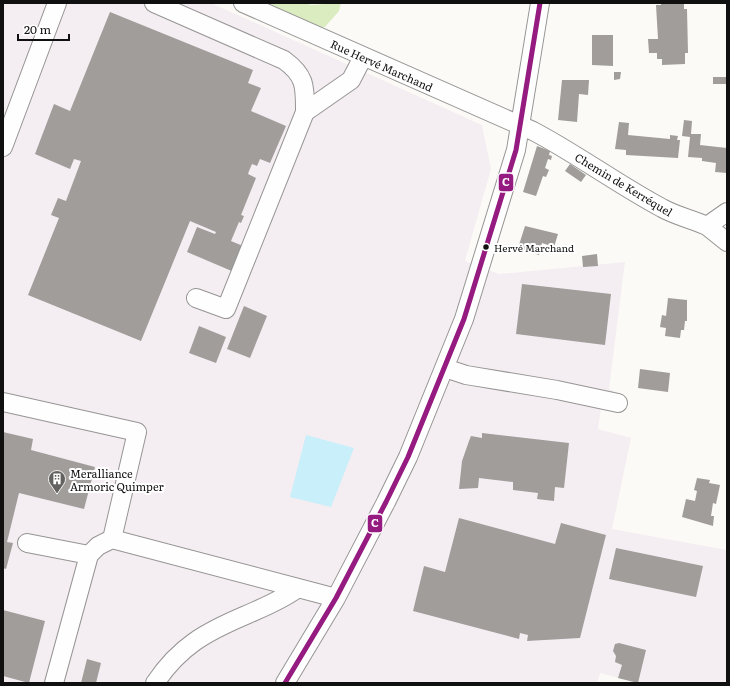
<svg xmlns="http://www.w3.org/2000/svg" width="730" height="686" viewBox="0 0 730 686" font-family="Literata,serif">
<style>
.industrial{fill:#f4eef2}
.forest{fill:#dcecc1}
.water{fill:#c8effa}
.building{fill:#a09d9b}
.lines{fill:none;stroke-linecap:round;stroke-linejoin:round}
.minor-casing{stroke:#969594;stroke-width:20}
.minor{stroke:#fffefe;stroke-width:18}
.bus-1-casing{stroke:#fff;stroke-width:8}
.bus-1{stroke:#951b81;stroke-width:5}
.bus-dot{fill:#101010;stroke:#fff;stroke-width:1.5}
.labels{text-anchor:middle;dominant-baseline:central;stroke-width:4;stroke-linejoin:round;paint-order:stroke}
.bus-label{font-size:10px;fill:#101010;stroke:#fff;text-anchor:start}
.street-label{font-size:11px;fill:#101010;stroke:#fff}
.poi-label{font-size:11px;fill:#101010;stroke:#fff;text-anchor:start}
.line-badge{stroke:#fff;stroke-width:1.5}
.badge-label{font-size:11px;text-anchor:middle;font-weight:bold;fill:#fff}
</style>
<rect width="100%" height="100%" fill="#fcfaf6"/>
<path class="industrial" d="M3 3H211L482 125 491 169 465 261 499 274 625 262 609 389 623 395 619 411 601 408 598 429 631 438 612 529 727 550V683H636L600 673 597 683H3Z"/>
<path class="forest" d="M252 3H308L310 5 341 3 339 11 325 27H312Z"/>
<path class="water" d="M306 435 354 448 331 507 290 497Z"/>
<path class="building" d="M661 3H684V9H687L688 53H685V64L662 65V59H657V53H649L648 39H658L656 5H661Z
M110 12 253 70 248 83 261 88 251 111 286 126 270 163 260 159 257 166 252 164 249 171 248 174 256 178 241 215 244 216 241 223 239 222 231 241 243 246 234 272 187 252 197 227 215 234 216 232 190 221 141 341 28 295 59 218 51 215 58 198 66 201 81 161 74 159 70 169 35 154 54 104 70 111Z
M592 35H613V66L592 65Z
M614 72H621L620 79 614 80Z
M713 77H727V84H713Z
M562 80H589L588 95 579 94 577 122 558 120Z
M684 120 692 121 691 134H701L700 145 727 148V173L715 172 716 163 702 161V158L688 157 690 137 682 136Z
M619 122 629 123 628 135 670 139V135L678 136 677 140H680L678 158 626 155V150L615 149Z
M537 146 550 151 549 155 552 156 551 160 548 159 545 168 549 170 546 177 543 176 536 196 523 192Z
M570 164 586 175 581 182 565 171Z
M525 226 558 234 554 247 542 243 539 255 518 248Z
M597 254 598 266 583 267 582 256Z
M522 284 611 294 605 345 516 334Z
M668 298 687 300V321H685L684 330H681L680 338 665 336 666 328 660 327 662 315 666 316Z
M244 306 267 316 250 358 227 349Z
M199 326 226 337 216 363 189 353Z
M640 369 670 373 668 392 638 388Z
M3 432 33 439 31 450 95 467 84 509 19 493 7 542 13 543 6 569 3 568Z
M482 433 569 443 564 488 555 487 554 501 537 499 538 493 513 490V482L479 478 478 488 459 489 462 461 469 441 471 436 482 438Z
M697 478 710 480 709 483 720 485 716 504 713 503 711 516H714L713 526 682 517 686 499 695 501 697 491 694 490Z
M459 518 555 544 561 523 606 535 580 638 527 641 528 635 520 633 519 639 413 611 424 566 445 572Z
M616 548 703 566 696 597 609 579Z
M3 610 45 621 29 683 3 676Z
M619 643 646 650 638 683 618 678 622 665 615 662 616 656 613 651 615 644Z
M87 659 101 663 96 683H81Z"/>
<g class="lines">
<defs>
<path id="minor" d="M154 3 284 60C306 76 305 87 305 112
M243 3 533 131C577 154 617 184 662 208 676 216 692 219 707 226L727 212
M3 147 57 3
M707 226 727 242
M196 298 226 309 305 112 351 80 363 57
M445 368 466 375 557 390 618 403
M3 402 137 432 112 539
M27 543 89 555 54 683
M89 555 98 546 112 539 336 598
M155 683C180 646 206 632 246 615 264 607 282 600 298 588
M285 683 336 598 386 502 408 457 464 319 516 150 540 3"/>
</defs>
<use href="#minor" class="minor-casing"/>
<use href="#minor" class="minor"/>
<defs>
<path id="bus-1" d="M285 683 336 598 386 502 408 457 464 319 516 150 540 3"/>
</defs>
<use href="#bus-1" class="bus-1-casing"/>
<use href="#bus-1" class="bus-1"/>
</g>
<defs>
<symbol id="building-pin" viewBox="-11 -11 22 30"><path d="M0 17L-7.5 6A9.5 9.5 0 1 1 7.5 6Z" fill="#636260" stroke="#fff"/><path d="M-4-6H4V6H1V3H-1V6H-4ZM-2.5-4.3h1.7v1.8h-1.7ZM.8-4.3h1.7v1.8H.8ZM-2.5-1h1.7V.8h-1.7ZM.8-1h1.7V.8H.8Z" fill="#fff"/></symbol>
</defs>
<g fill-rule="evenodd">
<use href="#building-pin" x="47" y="469" width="20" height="27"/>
</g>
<circle class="bus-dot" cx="486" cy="247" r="3.5"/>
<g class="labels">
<g class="bus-label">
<text x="494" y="247">Hervé Marchand</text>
</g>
<g class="street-label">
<text transform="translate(382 65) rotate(24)">Rue Hervé Marchand</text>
<text transform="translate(624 184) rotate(31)">Chemin de Kerréquel</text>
</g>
<g class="poi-label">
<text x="70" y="473">Meralliance<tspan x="70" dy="13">Armoric Quimper</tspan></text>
</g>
</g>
<g class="line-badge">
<rect x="498" y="173" width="16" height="19" rx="4" fill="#951b81"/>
<rect x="367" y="514" width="16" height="19" rx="4" fill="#951b81"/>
</g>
<g class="badge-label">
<text x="506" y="186">C</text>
<text x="375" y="527">C</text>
</g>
<rect width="730" height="686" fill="none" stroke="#101010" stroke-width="8"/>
<path d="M18 34v6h51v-6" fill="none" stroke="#101010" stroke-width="2"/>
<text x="24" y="34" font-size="12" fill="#101010" stroke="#ffffff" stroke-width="3" paint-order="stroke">20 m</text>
</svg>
